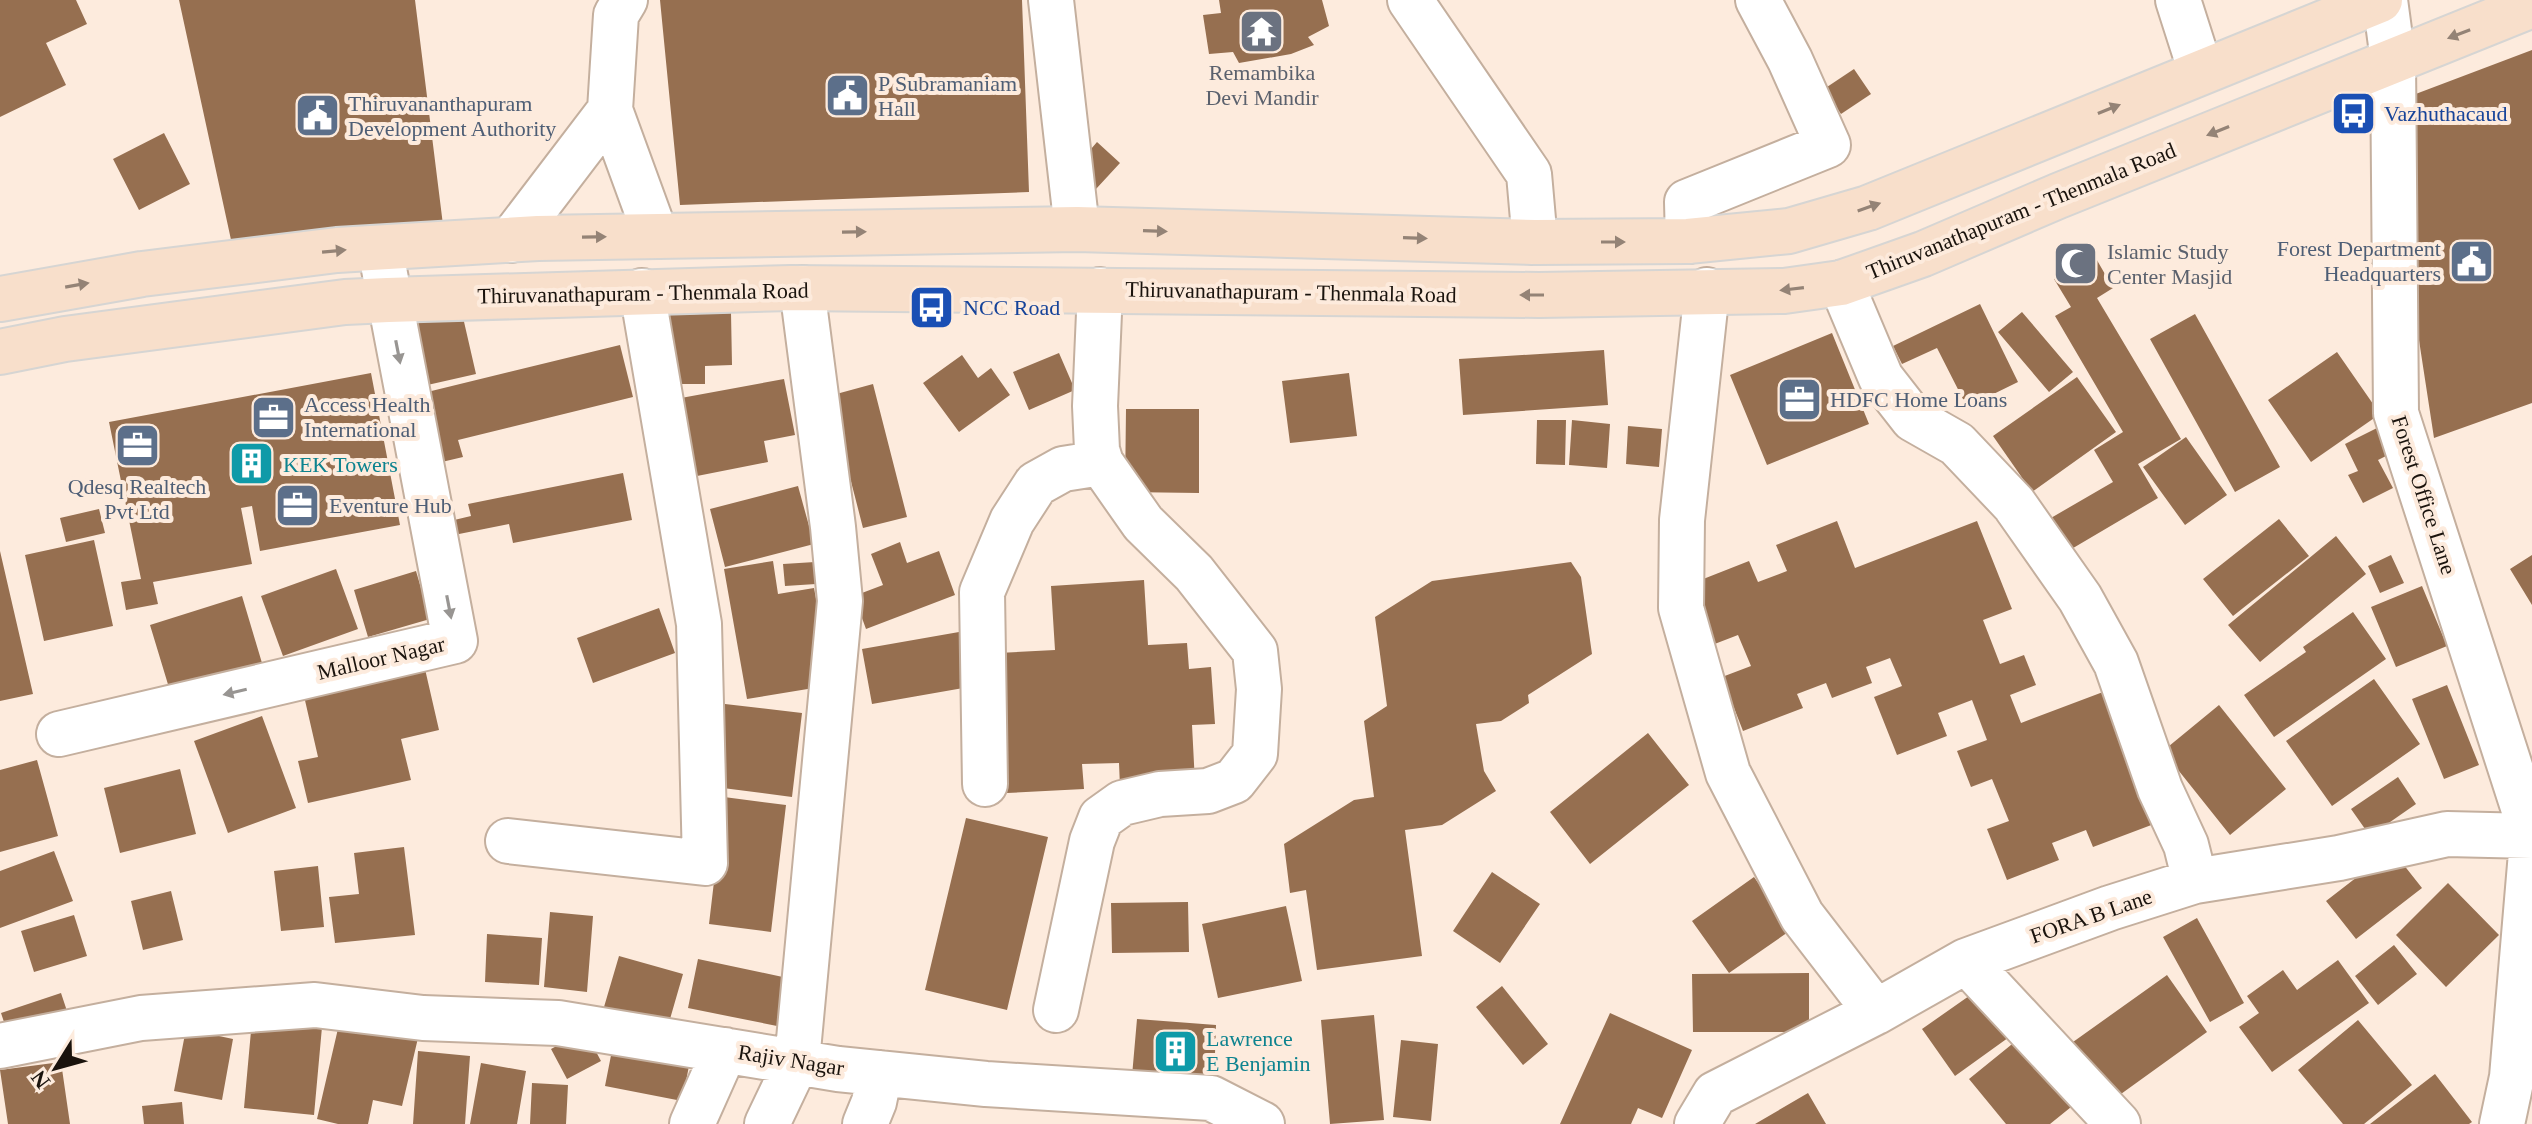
<svg xmlns="http://www.w3.org/2000/svg" width="2532" height="1124" viewBox="0 0 2532 1124" font-family="'Times New Roman',serif">
<style>
.building{fill:#966f50}
.lines{fill:none;stroke-linecap:round;stroke-linejoin:round}
.minor-casing{stroke:#c4af9e;stroke-width:48}
.major-casing{stroke:#d6d5d3;stroke-width:48}
.minor{stroke:#fff;stroke-width:44}
.major{stroke:#f8dfcb;stroke-width:44}
.oneway{fill:#948376}
.oneway2{fill:#989592}
.labels{text-anchor:middle;dominant-baseline:central;stroke-width:8;stroke-linejoin:round;paint-order:stroke}
.worship-label{font-size:22px;fill:#5b616d;stroke:#fdebdd}
.service-label{font-size:22px;fill:#4e5e75;stroke:#fdebdd;text-anchor:start}
.transit-label{font-size:22px;fill:#164399;stroke:#fdebdd;text-anchor:start}
.street-label{font-size:22px;fill:#1a130d;stroke:#fdebdd}
.culture-label{font-size:22px;fill:#0d838f;stroke:#fdebdd;text-anchor:start}
</style>
<rect width="100%" height="100%" fill="#fdebdd"/>
<path class="building" d="M0 0H76L87 24 46 43 66 85 0 117Z
M179 0H415L444 233 233 249Z
M660 0H1022L1029 192 680 205Z
M1219 0H1322L1329 26 1308 37 1314 45 1291 54 1239 63 1233 52 1209 54 1203 15 1221 13Z
M2532 50V403L2434 438 2413 301V95Z
M1854 69 1871 94 1841 114 1824 89Z
M164 133 190 184 139 210 113 159Z
M1097 142 1120 163 1096 189 1074 169Z
M2094 255 2113 288 2097 298 2181 439 2138 464 2158 498 2063 554 2044 522 2113 482 2094 450 2123 432 2055 316 2071 307 2054 279Z
M1980 304 2018 382 1967 407 1937 348 1902 364 1893 346Z
M2022 312 2073 372 2049 392 1998 332Z
M462 313 476 374 423 386 409 325Z
M731 313 732 365 705 366V384H672L670 315Z
M2195 314 2280 467 2235 492 2150 339Z
M1832 333 1869 424 1767 465 1730 375Z
M620 345 633 397 458 440 463 457 429 465 411 396Z
M1604 350 1608 405 1463 415 1459 359Z
M2337 352 2380 414 2311 462 2268 400Z
M1059 353 1075 390 1029 410 1013 372Z
M962 355 978 378 991 368 1010 395 959 432 923 383Z
M371 373 400 525 260 551 252 506 241 508 252 564 153 582 158 604 126 610 121 582 141 579 109 422Z
M1349 373 1357 436 1290 443 1282 381Z
M2077 377 2116 432 2032 492 1993 436Z
M784 379 795 435 764 441 768 462 697 476 681 398Z
M873 384 907 517 863 528 829 396Z
M1126 409H1199V493L1125 492Z
M1537 420H1566L1565 465 1536 464Z
M1572 420 1610 424 1607 468 1569 465Z
M2391 421 2404 447 2378 460 2393 488 2363 503 2348 475 2358 471 2345 444Z
M1628 426 1662 429 1659 467 1626 464Z
M2186 437 2227 495 2185 525 2143 467Z
M623 473 632 520 513 543 509 524 454 535 450 521 471 516 468 504Z
M798 486 814 544 725 567 710 509Z
M99 509 105 533 66 542 60 518Z
M2279 519 2309 556 2233 616 2203 579Z
M1837 521 1855 568 1977 521 2012 609 1983 620 2000 664 2024 655 2036 685 2010 695 2021 723 2103 692 2154 824 2093 847 2086 830 2052 843 2059 860 2007 880 1987 829 2009 821 1992 779 1971 787 1957 751 1987 740 1972 700 1938 713 1947 736 1897 755 1874 697 1902 686 1890 658 1866 667 1872 683 1832 698 1826 683 1797 694 1803 708 1743 731 1722 677 1751 666 1738 635 1712 645 1688 585 1749 561 1758 582 1787 571 1776 545Z
M2336 536 2366 574 2260 662 2228 625Z
M94 540 113 626 44 641 25 555Z
M900 542 907 563 939 551 955 595 866 629 854 596 883 585 871 554Z
M0 551 33 694 0 701Z
M2391 555 2404 583 2380 593 2368 566Z
M2532 555V605L2510 569Z
M773 561 778 594 814 588 832 685 747 699 724 569Z
M815 562 816 584 785 586 783 564Z
M1571 562 1581 577 1592 654 1528 695 1529 703 1501 721 1476 724 1484 771 1496 791 1442 825 1405 830 1422 956 1317 970 1306 890 1290 893 1284 844 1354 800 1374 797 1364 721 1387 706 1375 617 1432 581Z
M336 569 358 629 283 656 261 596Z
M416 571 430 619 368 637 354 590Z
M1144 580 1148 645 1187 643 1189 669 1211 667 1215 724 1192 725 1195 783 1120 787 1119 763 1082 764 1084 789 1007 793 998 653 1055 650 1051 586Z
M2422 586 2447 646 2396 667 2371 607Z
M242 596 262 663 170 691 150 625Z
M659 608 675 653 593 683 577 638Z
M2353 612 2386 659 2274 737 2244 695 2306 652 2303 647Z
M959 632 969 687 872 704 862 649Z
M425 669 439 730 401 739 411 780 308 803 298 761 318 757 304 696Z
M2374 679 2420 744 2332 806 2286 741Z
M2447 685 2479 765 2444 779 2412 699Z
M725 704 802 713 792 797 715 787Z
M2219 705 2286 789 2230 835 2163 751Z
M262 716 296 808 228 833 194 741Z
M1648 733 1689 785 1590 864 1550 812Z
M37 760 58 836 0 852V770Z
M180 769 196 834 120 853 104 788Z
M2398 777 2416 804 2370 836 2351 809Z
M724 797 786 805 771 932 709 924Z
M966 818 1048 837 1007 1010 925 990Z
M404 847 415 935 335 943 329 897 359 894 354 853Z
M2392 850 2422 888 2356 939 2326 901Z
M54 851 73 901 0 928V871Z
M318 866 324 927 281 931 274 871Z
M1492 872 1540 904 1500 963 1453 931Z
M1754 877 1791 930 1729 973 1692 921Z
M2448 883 2499 935 2446 987 2396 935Z
M171 891 183 940 143 950 131 901Z
M1188 902 1189 952 1112 953 1111 903Z
M1286 906 1302 981 1218 998 1202 924Z
M550 912 593 916 587 992 544 987Z
M74 915 87 956 34 972 21 931Z
M2197 918 2244 1003 2210 1022 2163 937Z
M487 934 542 938 539 985 485 982Z
M2394 945 2417 974 2378 1005 2355 976Z
M619 956 683 974 668 1026 604 1007Z
M698 959 792 979 782 1027 688 1008Z
M2338 960 2369 1003 2272 1072 2239 1027 2259 1013 2247 996 2283 970 2297 990Z
M1809 973V1032H1693L1692 974Z
M2167 975 2207 1032 2114 1099 2073 1042Z
M1502 986 1548 1044 1523 1065 1476 1007Z
M1979 989 2012 1035 1955 1076 1922 1029Z
M61 993 71 1023 11 1043 1 1013Z
M1610 1013 1692 1050 1662 1118 1638 1108 1631 1124H1560Z
M1374 1015 1384 1120 1330 1124 1321 1020Z
M1137 1019 1216 1025 1214 1082 1132 1076Z
M252 1020 322 1027 314 1115 244 1108Z
M340 1020 418 1038 402 1106 373 1100 368 1124H338L317 1119Z
M2358 1020 2412 1085 2364 1124H2343L2298 1070Z
M186 1029 233 1039 222 1100 174 1091Z
M585 1031 601 1061 567 1079 551 1049Z
M2027 1032 2081 1099 2050 1124H2006L1969 1079Z
M615 1035 692 1051 682 1101 605 1086Z
M1401 1040 1438 1044 1431 1121 1393 1117Z
M418 1051 470 1056 465 1124H413Z
M61 1062 70 1124H8L0 1070Z
M481 1063 526 1071 517 1124H470Z
M2435 1074 2472 1122 2469 1124H2370Z
M532 1083 568 1085 566 1124H530Z
M1808 1093 1826 1124H1755Z
M182 1102 184 1124H144L142 1106Z"/>
<g class="lines">
<defs>
<path id="minor" d="M1051 0 1077 229
M1410 0 1529 174 1535 242
M2178 0 2201 72
M2385 0 2393 60 2396 413 2532 835
M610 110 656 236
M511 240 610 110 616 15 625 0
M1688 241 1687 202 1828 145 1790 60 1758 0
M1841 283 1881 378 1913 419 1957 444 2014 504 2080 598 2116 663 2160 789 2186 845 2195 881
M1707 290 1682 520 1681 608 1728 773 1802 916 1876 1012
M59 734 455 641 380 248
M985 784 982 592 1012 521 1036 484 1063 469 1101 463
M508 841 705 863 699 624 642 291
M1966 961 2118 1124
M1056 1010 1092 841 1101 818 1122 803 1160 794 1208 791 1234 781 1255 754 1259 689 1255 651 1194 573 1143 523 1101 463 1097 450 1095 406 1100 290
M0 1046 141 1018 315 1005 423 1018 558 1023 838 1069 986 1084 1211 1098 1262 1124
M692 1124 725 1050
M767 1124 797 1061 840 601 833 527 802 288
M865 1124 874 1102 880 1073
M1697 1124 1715 1094 1876 1012 1966 961 2110 908 2195 881 2339 858 2447 834 2532 836
M2502 1124 2512 1077 2532 841"/>
<path id="major" d="M0 299 142 274 337 250 538 238 1077 229 1535 242 1688 241 1789 231 1868 208 2380 0
M0 352 65 339 345 302 388 300 791 288 1539 295 1784 291 1841 283 1923 254 2058 196 2532 5"/>
</defs>
<use href="#minor" class="minor-casing"/>
<use href="#major" class="major-casing"/>
<use href="#minor" class="minor"/>
<use href="#major" class="major"/>
</g>
<defs><path id="oneway-solid" d="M-6-.8H1V-3.2L6.5 0L1 3.2V.8H-6Z" transform="scale(2)"/></defs>
<g class="oneway">
<use href="#oneway-solid" transform="translate(2459 34) rotate(159)"/>
<use href="#oneway-solid" transform="translate(2109 109) rotate(-22)"/>
<use href="#oneway-solid" transform="translate(2218 131) rotate(158)"/>
<use href="#oneway-solid" transform="translate(1869 207) rotate(-19)"/>
<use href="#oneway-solid" transform="translate(1155 231) rotate(2)"/>
<use href="#oneway-solid" transform="translate(854 232) rotate(-1)"/>
<use href="#oneway-solid" transform="translate(594 237) rotate(-1)"/>
<use href="#oneway-solid" transform="translate(1415 238) rotate(2)"/>
<use href="#oneway-solid" transform="translate(1613 242)"/>
<use href="#oneway-solid" transform="translate(334 251) rotate(-5)"/>
<use href="#oneway-solid" transform="translate(77 285) rotate(-10)"/>
<use href="#oneway-solid" transform="translate(1792 289) rotate(173)"/>
<use href="#oneway-solid" transform="translate(1532 295) rotate(-180)"/>
</g>
<g class="oneway2">
<use href="#oneway-solid" transform="translate(398 352) rotate(79)"/>
<use href="#oneway-solid" transform="translate(449 607) rotate(79)"/>
<use href="#oneway-solid" transform="translate(235 692) rotate(167)"/>
</g>
<defs>
<symbol id="temple-square" viewBox="-11 -11 22 22"><rect x="-9" y="-9" width="18" height="18" rx="4" fill="#6b7280" stroke="#fdebdd"/><path d="M0-6L5-2H3V0L6.5 2.5H4V6H1.5V3h-3V6H-4V2.5H-6.5L-3 0V-2H-5Z" fill="#fff"/></symbol>
<symbol id="civic-square" viewBox="-11 -11 22 22"><rect x="-9" y="-9" width="18" height="18" rx="4" fill="#5c6f8a" stroke="#fdebdd"/><path d="M-.6-6.5H3V-4.5H.6V-3L4-1V1h2V6H-6V1h2V-1L-.6-3ZM-1.2 2.5V6h2.4V2.5Z" fill="#fff"/></symbol>
<symbol id="bus-square" viewBox="-11 -11 22 22"><rect x="-9" y="-9" width="18" height="18" rx="4" fill="#1a4fb4" stroke="#fdebdd"/><path d="M-5-6H5V4H4V6H2V4H-2V6H-4V4H-5ZM-3.5-4V0h7V-4ZM-3.5 1.2v1.5H-2V1.2ZM2 1.2v1.5H3.5V1.2Z" fill="#fff"/></symbol>
<symbol id="mosque-square" viewBox="-11 -11 22 22"><rect x="-9" y="-9" width="18" height="18" rx="4" fill="#6b7280" stroke="#fdebdd"/><path d="M3.5-4.9A6 6 0 1 0 3.5 4.9A5 5 0 1 1 3.5-4.9Z" fill="#fff"/></symbol>
<symbol id="office-square" viewBox="-11 -11 22 22"><rect x="-9" y="-9" width="18" height="18" rx="4" fill="#5c6f8a" stroke="#fdebdd"/><path d="M-6-3h4V-5.5h4V-3h4V5H-6ZM-1-4.5V-3h2v-1.5ZM-6 0V1H6V0Z" fill="#fff"/></symbol>
<symbol id="building-square" viewBox="-11 -11 22 22"><rect x="-9" y="-9" width="18" height="18" rx="4" fill="#0f9aa8" stroke="#fdebdd"/><path d="M-4-6H4V6H1V3H-1V6H-4ZM-2.5-4.3h1.7v1.8h-1.7ZM.8-4.3h1.7v1.8H.8ZM-2.5-1h1.7V.8h-1.7ZM.8-1h1.7V.8H.8Z" fill="#fff"/></symbol>
</defs>
<g fill-rule="evenodd">
<use href="#temple-square" x="1236" y="6" width="51" height="51"/>
<use href="#civic-square" x="822" y="70" width="51" height="51"/>
<use href="#bus-square" x="2328" y="88" width="51" height="51"/>
<use href="#civic-square" x="292" y="90" width="51" height="51"/>
<use href="#civic-square" x="2446" y="236" width="51" height="51"/>
<use href="#mosque-square" x="2050" y="238" width="51" height="51"/>
<use href="#bus-square" x="906" y="282" width="51" height="51"/>
<use href="#office-square" x="1774" y="374" width="51" height="51"/>
<use href="#office-square" x="248" y="392" width="51" height="51"/>
<use href="#office-square" x="112" y="420" width="51" height="51"/>
<use href="#building-square" x="226" y="438" width="51" height="51"/>
<use href="#office-square" x="272" y="480" width="51" height="51"/>
<use href="#building-square" x="1150" y="1026" width="51" height="51"/>
</g>
<g class="labels">
<g class="worship-label">
<text x="1262" y="72">Remambika<tspan x="1262" dy="25">Devi Mandir</tspan></text>
<text x="2107" y="251" text-anchor="start">Islamic Study<tspan x="2107" dy="25">Center Masjid</tspan></text>
</g>
<g class="service-label">
<text x="878" y="83">P Subramaniam<tspan x="878" dy="25">Hall</tspan></text>
<text x="348" y="103">Thiruvananthapuram<tspan x="348" dy="25">Development Authority</tspan></text>
<text x="2441" y="248" text-anchor="end">Forest Department<tspan x="2441" dy="25">Headquarters</tspan></text>
<text x="1830" y="399">HDFC Home Loans</text>
<text x="304" y="404">Access Health<tspan x="304" dy="25">International</tspan></text>
<text x="137" y="486" text-anchor="middle">Qdesq Realtech<tspan x="137" dy="25">Pvt Ltd</tspan></text>
<text x="329" y="505">Eventure Hub</text>
</g>
<g class="transit-label">
<text x="2384" y="113">Vazhuthacaud</text>
<text x="963" y="307">NCC Road</text>
</g>
<g class="street-label">
<text transform="translate(2021 211) rotate(-22)">Thiruvanathapuram - Thenmala Road</text>
<text transform="translate(1291 292) rotate(1)">Thiruvanathapuram - Thenmala Road</text>
<text transform="translate(643 293) rotate(-1)">Thiruvanathapuram - Thenmala Road</text>
<text transform="translate(2424 495) rotate(72)">Forest Office Lane</text>
<text transform="translate(381 658) rotate(-13)">Malloor Nagar</text>
<text transform="translate(2091 916) rotate(-19)">FORA B Lane</text>
<text transform="translate(791 1060) rotate(9)">Rajiv Nagar</text>
</g>
<g class="culture-label">
<text x="283" y="464">KEK Towers</text>
<text x="1206" y="1038">Lawrence<tspan x="1206" dy="25">E Benjamin</tspan></text>
</g>
</g>
<g transform="translate(56 1068) rotate(233)" stroke="#fdebdd" stroke-width="6" paint-order="stroke">
<path d="M0-6L14 30L0 20L-14 30Z" fill="#1a130d"/>
<text y="-12" font-size="22" font-weight="bold" text-anchor="middle" fill="#1a130d">N</text>
</g>
</svg>
